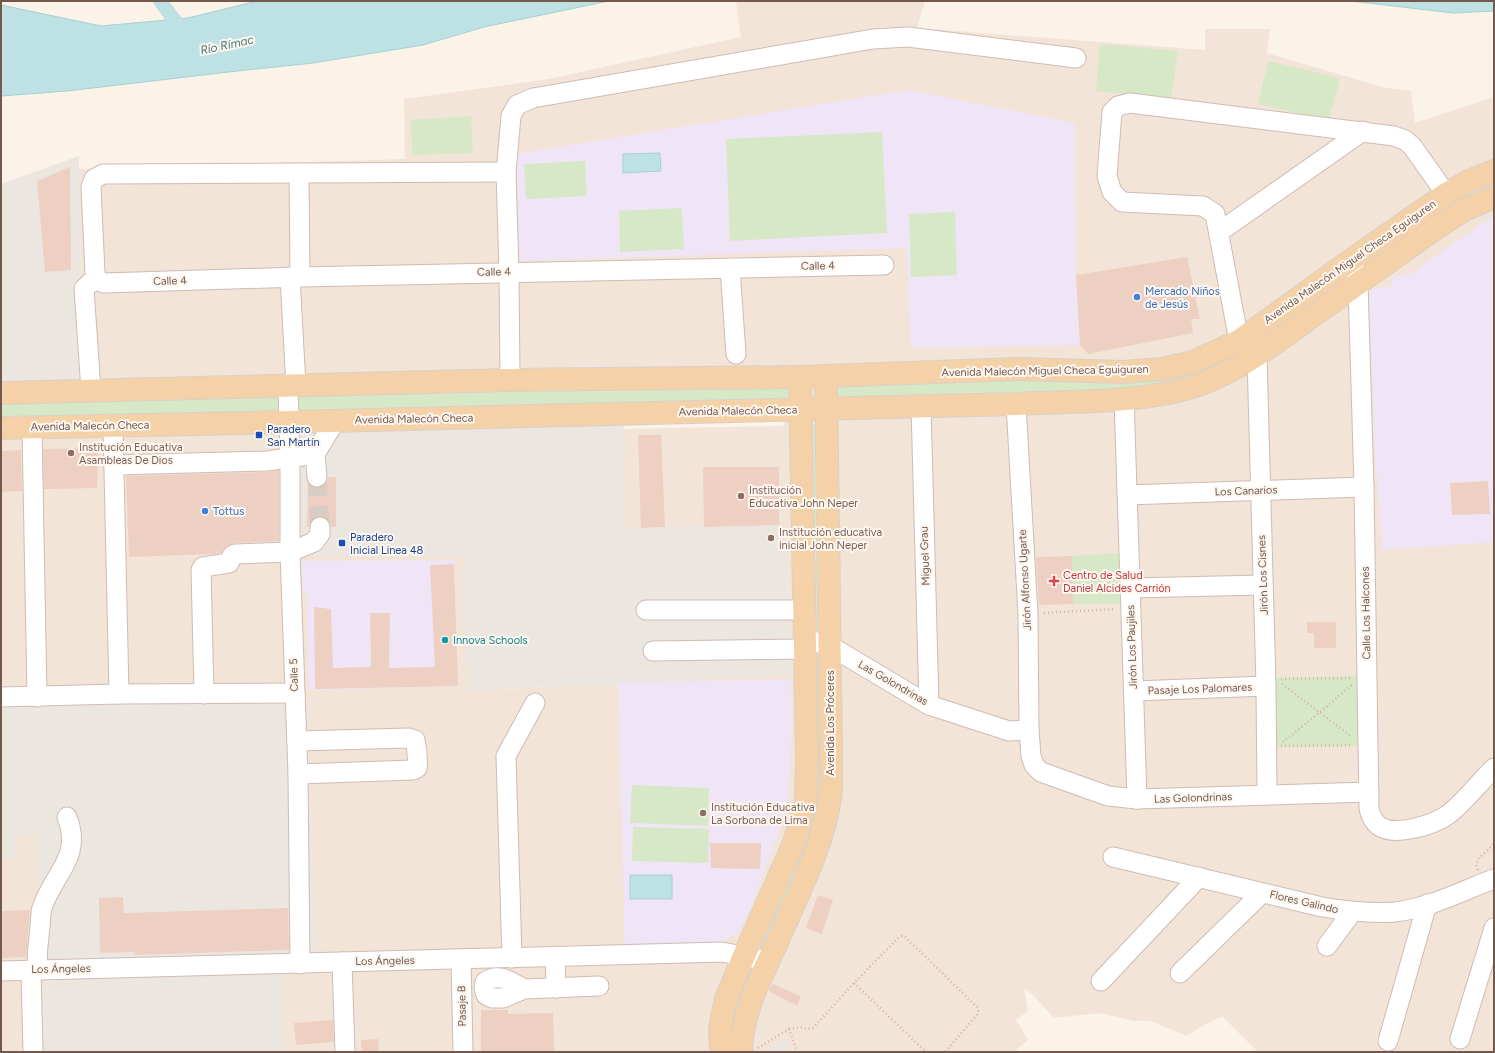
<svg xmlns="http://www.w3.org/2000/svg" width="1495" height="1053" font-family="Figtree,sans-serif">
	<rect width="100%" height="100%" fill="#fbf2e8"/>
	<g fill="#f2e4d7" fill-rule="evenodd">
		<path d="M736,1H925L917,28L1205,50V29H1270L1267,53L1386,88L1411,91L1415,123L1494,97V1051L1258,1052L1223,1017L1213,1020L1186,1036L1151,1021H1135L1099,1013L1054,1018L1035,997L1024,988L1028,1011L1016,1020L1028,1040L1016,1050L1018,1052H792L786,1038L761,1052H285L284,978L287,955L317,951L306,697L1,708V410L83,408L79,169L405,159L404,99L549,79L741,37ZM783,392L784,426L623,429L625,528L786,525L791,673L615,685L468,690L464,557L623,394Z"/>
		<polygon points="36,835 45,988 44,1052 1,1052 1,858 18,857 15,836"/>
	</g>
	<g fill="#ece6e1">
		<polygon points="79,156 83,408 1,410 1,184"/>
		<polygon points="623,394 625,528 786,525 791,673 615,685 467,690 464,557 295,556 295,404"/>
		<polygon points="306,697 317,951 287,956 284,978 285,1052 44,1052 45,988 36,835 15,836 18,858 1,858 1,708"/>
		<polygon points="786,1038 792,1052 761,1052"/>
	</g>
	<g fill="#efe5f7">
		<polygon points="908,90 1075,123 1076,275 1080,345 911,348 906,248 520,261 516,154"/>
		<polygon points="1492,217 1494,220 1494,542 1382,550 1375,452 1369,289 1392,286 1393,277 1413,273 1434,257"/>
		<polygon points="454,560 458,686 309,690 307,596 303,590 301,561"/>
		<polygon points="791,679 792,727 788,799 781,827 749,911 739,932 717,945 625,949 618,683"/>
	</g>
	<g fill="#d7e8c7">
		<polygon points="1100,44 1178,51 1171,99 1096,91"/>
		<polygon points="1268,61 1340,78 1329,120 1258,104"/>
		<polygon points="471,116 473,153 413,155 410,120"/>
		<polygon points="882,132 887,233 730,241 726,139"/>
		<polygon points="585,161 587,196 526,199 524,164"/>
		<polygon points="682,208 684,249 620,252 619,211"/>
		<polygon points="955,212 957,275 911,277 909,214"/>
		<polygon points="1340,275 1348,285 1242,359 1162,388 838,402 834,384 1167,374"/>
		<polygon points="785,386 789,394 786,400 299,414 299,395 399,391"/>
		<polygon points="278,395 278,416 1,423 1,402"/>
		<polygon points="810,425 819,425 819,548 812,547"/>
		<polygon points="1120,553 1122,604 1073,604 1072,556"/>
		<polygon points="813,560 821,560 823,633 812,635"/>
		<polygon points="820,651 821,817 765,954 755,952 798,847 813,652"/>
		<polygon points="1362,676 1363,746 1276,747 1275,678"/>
		<polygon points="632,785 709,788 708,826 630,823"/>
		<polygon points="633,827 709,829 708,863 632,861"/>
	</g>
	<g fill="#bee1e3" stroke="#a5d1d4">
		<polygon points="257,1 609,1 484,27 423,45 313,63 237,71 67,91 1,96 1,5 101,26 188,18"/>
		<polygon points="1351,1 1494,1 1494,11 1453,13"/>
		<polygon points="660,153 661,171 623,173 623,154"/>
		<polygon points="672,875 672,899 630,899 630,875"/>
	</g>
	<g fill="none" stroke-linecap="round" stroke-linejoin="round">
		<polyline stroke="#bee1e3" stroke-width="14" points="160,1 185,34"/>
	</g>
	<g fill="#eed0c2">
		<polygon points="70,167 71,270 45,272 37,181"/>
		<polygon points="1187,257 1200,319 1191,319 1193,333 1088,354 1080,345 1076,275"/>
		<polygon points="638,435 661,435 665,527 641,528"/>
		<polygon points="98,448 97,488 44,489 43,449"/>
		<polygon points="21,450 22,491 1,492 1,451"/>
		<polygon points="703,467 779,467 779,525 704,527"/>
		<polygon points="279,470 279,541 234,543 226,547 221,553 214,554 129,557 126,476 267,472"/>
		<polygon points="328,477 336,477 336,527 331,527 330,522 326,518 320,516 314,518 310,522 309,527 307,527 308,483 313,487 318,488 324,486 327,482"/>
		<polygon points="1488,481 1490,514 1452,515 1450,483"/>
		<polygon points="1072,556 1073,604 1039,605 1036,557"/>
		<polygon points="454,564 458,686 315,689 314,607 331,609 333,668 371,667 370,613 390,613 389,668 435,667 430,565"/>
		<polygon points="1307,622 1336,622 1336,648 1314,648 1314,633 1307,633"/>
		<polygon points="710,843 761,843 760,869 711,868"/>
		<polygon points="818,895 833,900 822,934 806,928"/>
		<polygon points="123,897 124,913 288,908 289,950 134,955 134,952 100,953 99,898"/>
		<polygon points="30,910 26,957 1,958 1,911"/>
		<polygon points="772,984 801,996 797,1006 769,991"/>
		<polygon points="481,1010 508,1010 508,1014 553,1013 554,1052 481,1052"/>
		<polygon points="333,1020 334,1042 296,1045 294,1023"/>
		<polygon points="378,1039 379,1052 362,1052 361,1040"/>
	</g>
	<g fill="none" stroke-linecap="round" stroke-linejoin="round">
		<polyline stroke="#d9ccc2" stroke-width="19" stroke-dasharray="19 10" stroke-linecap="butt" points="317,477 320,527"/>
		<g stroke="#cebcb2" stroke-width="21">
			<g id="minor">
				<polyline points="506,172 103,174 94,179 91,187 95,273 97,280 104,283 300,277 884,265"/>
				<polyline points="299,173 300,277"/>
				<polyline points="1219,232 1363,131"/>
				<polyline points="730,268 736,354"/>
				<path d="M1356,271L1358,283L1364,487L1369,808C1370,815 1373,821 1379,826C1395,837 1434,825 1449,814C1465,801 1479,783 1494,768"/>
				<polyline points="290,277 296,386"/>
				<polyline points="1239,341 1215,214 1203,206 1122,202 1112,192 1107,176 1112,112 1118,106 1130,103 1394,136 1405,140 1412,146 1446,194"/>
				<polyline points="1257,356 1266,686 1267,795"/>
				<polyline points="510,380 509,272 506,172 511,116 517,105 533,98 873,39 908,37 1076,58"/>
				<polyline points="288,387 290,457 290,552 298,774 300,964"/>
				<polyline points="91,390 84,289 90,283 97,280"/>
				<polyline points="1124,398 1137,799"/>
				<polyline points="1016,404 1028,614 1029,730 1031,756 1034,765 1041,772 1108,796 1137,799 1369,792"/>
				<polyline points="921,406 929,705"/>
				<polyline points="113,426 119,694"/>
				<polyline points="32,427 37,697"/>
				<polyline points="114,465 267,461 315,454"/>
				<polyline points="317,477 315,454 335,421"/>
				<polyline points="1127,495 1364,487"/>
				<polyline points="1130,588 1263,585"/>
				<polyline points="646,610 805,610"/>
				<polyline points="805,639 830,646 929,705 1009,731 1029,730"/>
				<polyline points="653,651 806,649"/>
				<polyline points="1134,691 1266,686"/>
				<polyline points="204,694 201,570 203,567 229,563 232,556 235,554 290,552 314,542 320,534 320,527"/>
				<polyline points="1,697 119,694 295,693"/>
				<path d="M297,741L409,738L415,740C417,749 418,759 417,768L413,770L298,774"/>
				<path d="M1113,857L1322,907C1346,911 1370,914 1395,912C1430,908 1462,891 1494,879"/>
				<polyline points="1327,946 1352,912"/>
				<polyline points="555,956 556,988"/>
				<polyline points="512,958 506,756 535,703"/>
				<polyline points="461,959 463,1052"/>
				<polyline points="342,962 345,1052"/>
				<polyline points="31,970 33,1052"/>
				<path d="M37,970C37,955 38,941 40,927C41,921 40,914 42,908C53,874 83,857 67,817"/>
				<polyline points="1,971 722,952 768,961"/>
				<polyline points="1180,973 1262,893"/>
				<polyline points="1101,981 1199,877"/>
				<path d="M524,989C511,982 499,972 485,982L484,988L486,995L492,998H503L524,989L599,986"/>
				<polyline points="1460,1039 1494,928"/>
				<polyline points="1388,1041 1427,904"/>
			</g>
		</g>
		<g stroke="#d8d0cd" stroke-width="24">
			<g id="major">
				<polyline points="1,393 510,380 800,377 1018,369 1123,372 1162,369 1193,362 1239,341 1354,258 1446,194 1469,181 1494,171"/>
				<path d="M1,428L289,422L1016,404C1068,401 1122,403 1173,392C1233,380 1282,337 1331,303C1365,278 1400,254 1435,229L1464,210L1494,197"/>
				<polyline points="721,1052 720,1030 722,1017 726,999 744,956 794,843 806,800 807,757 800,377"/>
				<path d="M741,1052C742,1014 758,983 774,949C794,902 823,848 830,798C832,784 831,769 831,755L826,376"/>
			</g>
		</g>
		<g stroke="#d4b3a5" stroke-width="2.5" stroke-dasharray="1 3" stroke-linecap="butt">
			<polyline points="1044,613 1115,609"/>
			<polyline points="1281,679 1351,678"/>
			<polyline points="1282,684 1352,737"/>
			<polyline points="1283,742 1319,713 1352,685"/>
			<polyline points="1281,746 1352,745"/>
			<polyline points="1478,870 1476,865 1478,859 1494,844"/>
			<polyline points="854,983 926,1052"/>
			<polyline points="789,1029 800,1027 808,1029 813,1028 854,983 899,937 902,936 905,937 977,1007 978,1011 977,1015 945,1052"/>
			<polyline points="758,1048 789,1029 797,1052"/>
		</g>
		<use href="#minor" stroke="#fff" stroke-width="19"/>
		<use href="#major" stroke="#f4d1a6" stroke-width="22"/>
	</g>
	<g fill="#3f7fe0" stroke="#fef7ef" stroke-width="1.5">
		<circle cx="1137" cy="297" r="4"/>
		<circle cx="205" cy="511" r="4"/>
	</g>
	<g fill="#1a4fb4" stroke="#fef7ef" stroke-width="1.5">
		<rect x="255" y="431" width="8" height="8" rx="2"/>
		<rect x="338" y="539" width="8" height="8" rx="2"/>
	</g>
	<g fill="#8d6e63" stroke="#fef7ef" stroke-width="1.5">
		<circle cx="71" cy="453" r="4"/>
		<circle cx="741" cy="496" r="4"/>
		<circle cx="771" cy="538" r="4"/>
		<circle cx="703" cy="813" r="4"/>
	</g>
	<path fill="#e0444e" stroke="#fef7ef" stroke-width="1.5" d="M1052 575h4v4h4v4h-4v4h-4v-4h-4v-4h4z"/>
	<circle fill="#0f9aa8" stroke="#fef7ef" stroke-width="1.5" cx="445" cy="640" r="4"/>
	<g text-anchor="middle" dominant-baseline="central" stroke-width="4" stroke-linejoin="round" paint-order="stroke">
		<g font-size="11" fill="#73584e" stroke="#fef7ef">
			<text transform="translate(1350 262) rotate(-35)">Avenida Malecón Miguel Checa Eguiguren</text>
			<text transform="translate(818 266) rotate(-1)">Calle 4</text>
			<text transform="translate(494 272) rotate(-1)">Calle 4</text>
			<text transform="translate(170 281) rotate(-2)">Calle 4</text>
			<text transform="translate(1045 371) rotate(-1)">Avenida Malecón Miguel Checa Eguiguren</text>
			<text transform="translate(738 411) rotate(-1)">Avenida Malecón Checa</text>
			<text transform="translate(414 419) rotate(-1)">Avenida Malecón Checa</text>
			<text transform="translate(90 426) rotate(-1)">Avenida Malecón Checa</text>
			<text transform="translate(1246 491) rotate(-2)">Los Canarios</text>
			<text transform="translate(925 556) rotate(-92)">Miguel Grau</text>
			<text transform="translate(1263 575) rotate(-92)">Jirón Los Cisnes</text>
			<text transform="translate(1025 580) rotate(-93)">Jirón Alfonso Ugarte</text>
			<text transform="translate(1366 613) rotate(-91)">Calle Los Halcones</text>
			<text transform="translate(1132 647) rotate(-92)">Jirón Los Paujiles</text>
			<text transform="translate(294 675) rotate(-92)">Calle 5</text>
			<text transform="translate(893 683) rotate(30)">Las Golondrinas</text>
			<text transform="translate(1200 689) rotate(-2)">Pasaje Los Palomares</text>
			<text transform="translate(830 723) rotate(-90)">Avenida Los Próceres</text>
			<text transform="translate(1193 798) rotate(-2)">Las Golondrinas</text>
			<text transform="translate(1304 902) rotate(13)">Flores Galindo</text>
			<text transform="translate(385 961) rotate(-1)">Los Ángeles</text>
			<text transform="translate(61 969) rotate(-1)">Los Ángeles</text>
			<text transform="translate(462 1006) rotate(-91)">Pasaje B</text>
		</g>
		<g font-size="11" fill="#366cbe" stroke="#fef7ef" text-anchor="start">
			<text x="1145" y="291">Mercado Niños<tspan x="1145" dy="13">de Jesús</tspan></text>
			<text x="213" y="511">Tottus</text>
		</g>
		<g font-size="11" fill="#164399" stroke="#fef7ef" text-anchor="start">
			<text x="267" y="429">Paradero<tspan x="267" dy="13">San Martín</tspan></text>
			<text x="350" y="537">Paradero<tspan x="350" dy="13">Inicial Linea 48</tspan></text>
		</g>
		<g font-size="11" fill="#785e54" stroke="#fef7ef" text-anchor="start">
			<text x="79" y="447">Institución Educativa<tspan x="79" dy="13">Asambleas De Dios</tspan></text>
			<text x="749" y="490">Institución<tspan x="749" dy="13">Educativa John Neper</tspan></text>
			<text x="779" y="532">Institución educativa<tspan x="779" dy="13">inicial John Neper</tspan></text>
			<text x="711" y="807">Institución Educativa<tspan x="711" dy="13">La Sorbona de Lima</tspan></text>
		</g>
		<g font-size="11" fill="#be3a42" stroke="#fef7ef" text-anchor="start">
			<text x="1063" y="575">Centro de Salud<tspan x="1063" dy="13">Daniel Alcides Carrión</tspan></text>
		</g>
		<g font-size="11" fill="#0d838f" stroke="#fef7ef" text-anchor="start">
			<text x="453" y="640">Innova Schools</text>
		</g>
		<g font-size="12" font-style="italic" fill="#46797e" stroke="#fef7ef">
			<text transform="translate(227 45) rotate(-12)">Río Rímac</text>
		</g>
	</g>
	<rect width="1495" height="1053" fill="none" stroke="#73584e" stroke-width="4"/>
</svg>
